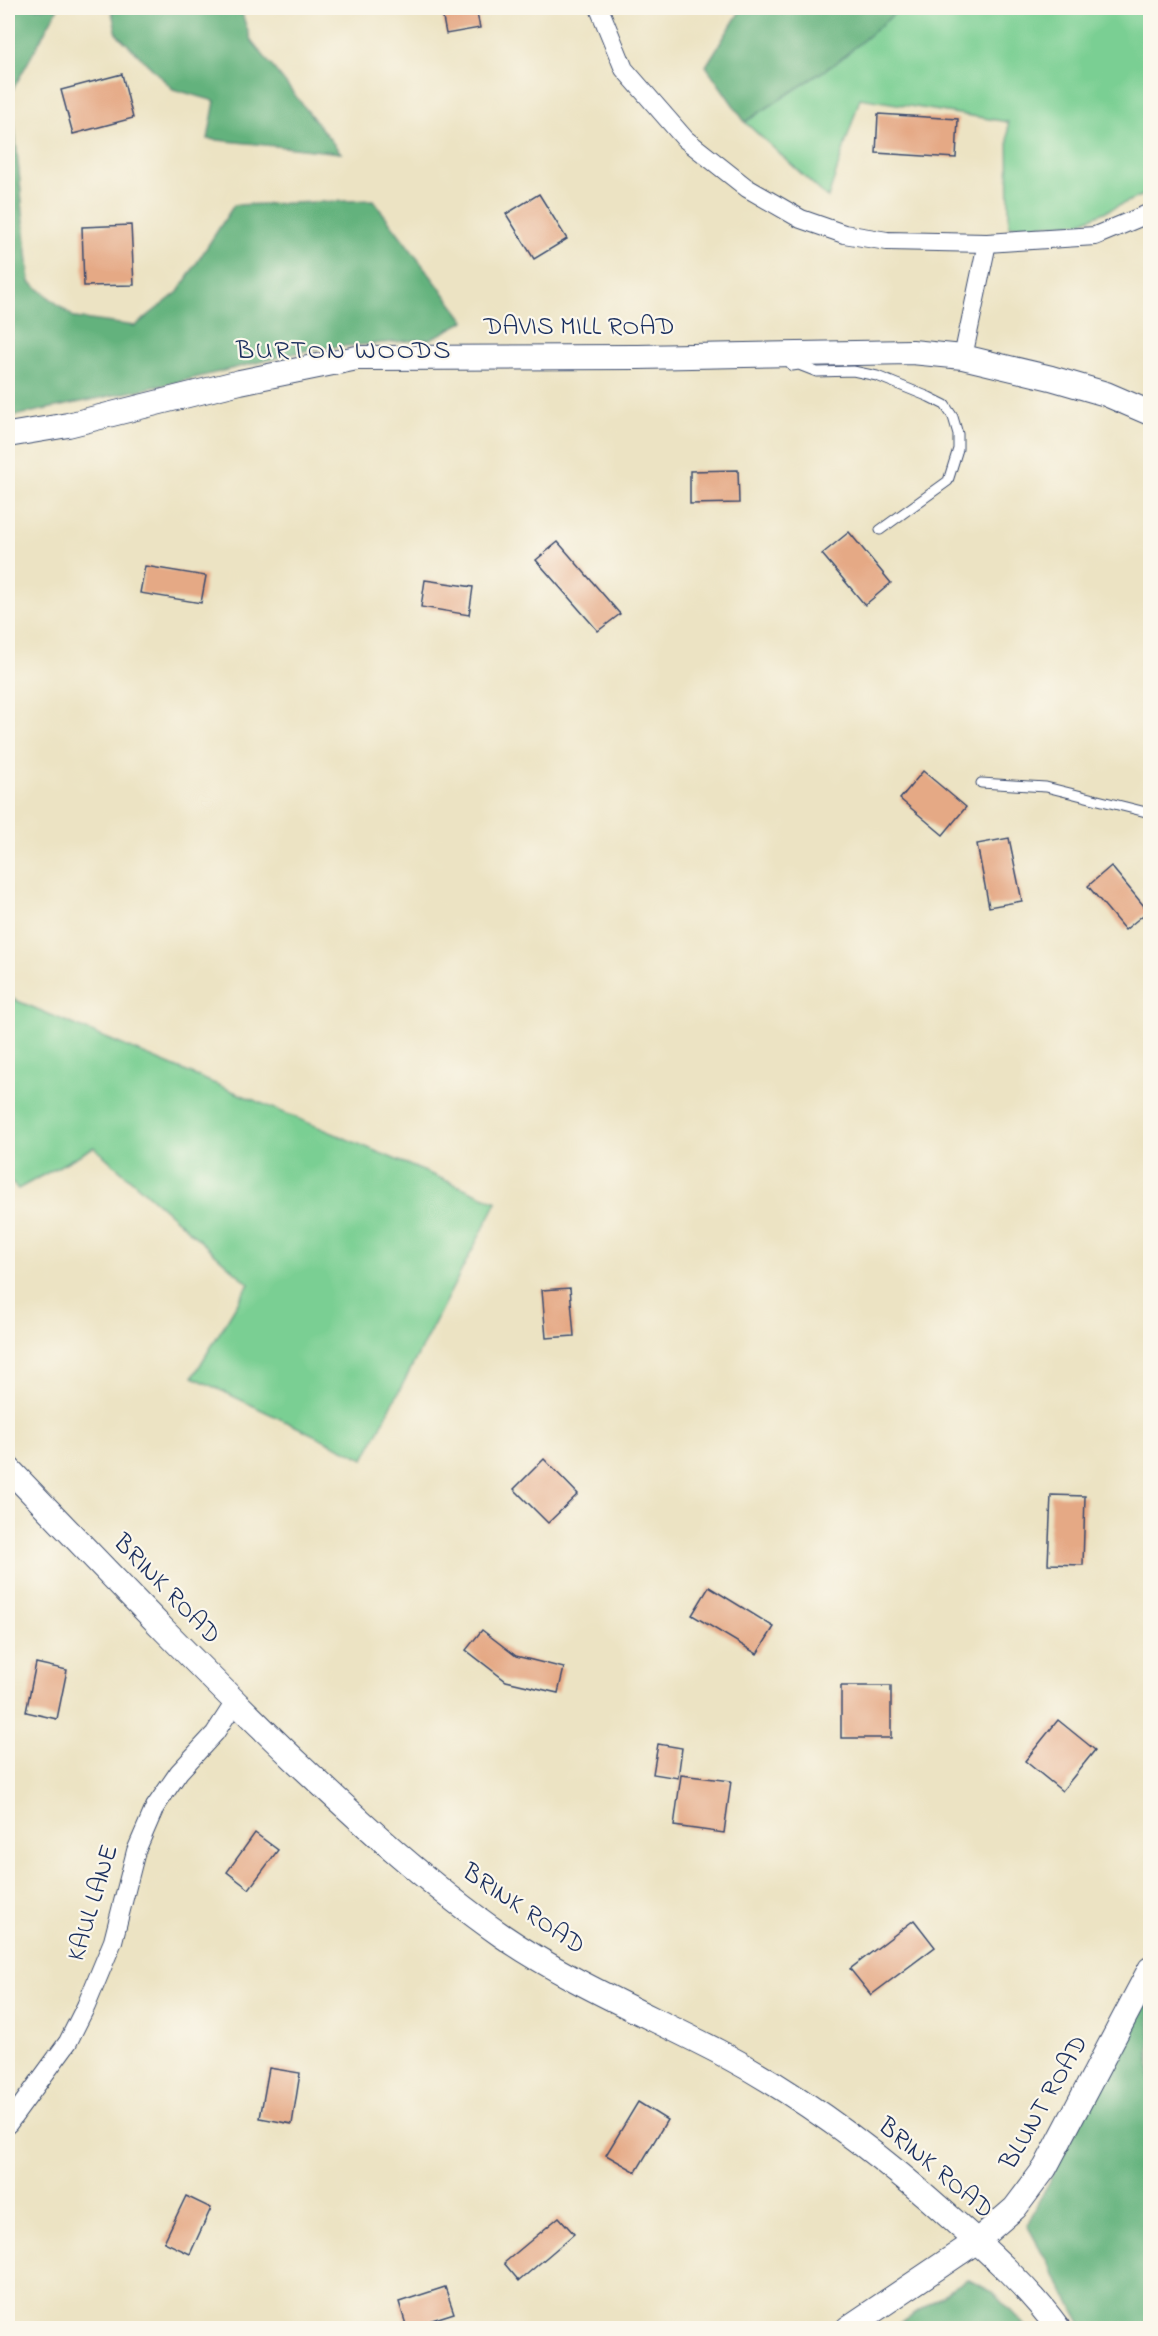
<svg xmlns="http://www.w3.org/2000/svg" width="1158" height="2336" font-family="'Indie Flower',sans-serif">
	<rect width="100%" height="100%" fill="#fbf7ec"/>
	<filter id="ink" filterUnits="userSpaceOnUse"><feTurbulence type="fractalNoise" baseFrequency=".0167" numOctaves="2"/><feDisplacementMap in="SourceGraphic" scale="12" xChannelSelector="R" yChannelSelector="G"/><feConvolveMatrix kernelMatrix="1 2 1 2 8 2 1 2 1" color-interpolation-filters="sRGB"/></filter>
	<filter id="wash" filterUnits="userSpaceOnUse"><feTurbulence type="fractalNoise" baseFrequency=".008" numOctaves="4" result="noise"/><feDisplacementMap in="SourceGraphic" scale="24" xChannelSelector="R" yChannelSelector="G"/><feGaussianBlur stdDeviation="1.35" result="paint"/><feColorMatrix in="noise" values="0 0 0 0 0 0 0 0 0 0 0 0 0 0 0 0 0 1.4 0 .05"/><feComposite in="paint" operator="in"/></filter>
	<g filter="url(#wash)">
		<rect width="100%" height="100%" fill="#ece3c3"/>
		<g fill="#7acf93" stroke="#4a7f78" stroke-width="1.5">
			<polygon points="901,8 1150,8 1150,192 1079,223 1009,226 1008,122 860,98 828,198 745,122 836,63"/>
			<polygon points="8,997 497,1202 364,1459 193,1377 249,1284 94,1147 18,1189 8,1179"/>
		</g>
		<g fill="#63b27d" stroke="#3f706e" stroke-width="1.5">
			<polygon points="8,8 58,8 11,93 30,282 75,318 135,326 178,292 234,205 373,200 465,321 431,339 313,349 178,382 8,417"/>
			<polygon points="111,8 240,8 251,40 341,153 208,139 215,101 173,89 117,34"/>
			<polygon points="742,8 901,8 836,63 745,122 706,66"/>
			<polygon points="1150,1983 1150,2328 1084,2328 1027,2225"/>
			<polygon points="967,2279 993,2292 1027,2328 892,2328"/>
		</g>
		<g id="blocks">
			<g fill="#e5a985">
				<polygon points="441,8 476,8 480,28 446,34"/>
				<polygon points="122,74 133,118 73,134 61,90"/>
				<polygon points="878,114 958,119 956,158 876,153"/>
				<polygon points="539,194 567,239 534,259 506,214"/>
				<polygon points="131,225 134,285 84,286 82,227"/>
				<polygon points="738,470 739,503 690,504 690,471"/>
				<polygon points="849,532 891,583 865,605 822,554"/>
				<polygon points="558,542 620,614 598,631 536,560"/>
				<polygon points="145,566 206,576 201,603 140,593"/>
				<polygon points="425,580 473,587 469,615 421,607"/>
				<polygon points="923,771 966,807 943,835 900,799"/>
				<polygon points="1009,838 1022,901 989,907 977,844"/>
				<polygon points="1111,866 1148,911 1125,930 1088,886"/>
				<polygon points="570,1288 574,1336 546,1338 542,1290"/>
				<polygon points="544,1459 578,1494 548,1523 514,1489"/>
				<polygon points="1051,1495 1085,1496 1083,1565 1048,1564"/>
				<polygon points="709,1587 774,1627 757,1654 692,1615"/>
				<polygon points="482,1630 516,1656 564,1668 558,1693 506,1681 466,1650"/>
				<polygon points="36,1663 67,1670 57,1719 26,1712"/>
				<rect x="841" y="1686" width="50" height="52"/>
				<polygon points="1058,1720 1095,1750 1062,1791 1025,1761"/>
				<polygon points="658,1744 682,1748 678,1778 653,1774"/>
				<polygon points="681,1775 731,1781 724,1833 674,1826"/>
				<polygon points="255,1833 278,1850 249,1889 227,1872"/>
				<polygon points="914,1920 935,1947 871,1995 850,1969"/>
				<polygon points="269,2068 300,2073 292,2124 260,2118"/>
				<polygon points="638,2102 667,2120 636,2172 606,2155"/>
				<polygon points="186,2196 211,2208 190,2254 164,2242"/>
				<polygon points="559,2217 574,2234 519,2281 504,2263"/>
				<polygon points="445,2287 454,2313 407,2328 399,2302"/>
			</g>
		</g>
	</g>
	<g filter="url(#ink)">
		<use href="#blocks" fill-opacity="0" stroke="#3a4a6d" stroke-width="1.5"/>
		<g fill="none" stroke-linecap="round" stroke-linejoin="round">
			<g stroke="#3a4a6d" stroke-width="11">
				<g id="lane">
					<polyline points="790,363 792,366 799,365 817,372 853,371 877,376 929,397 945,405 953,417 958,434 958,449 948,481 880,530"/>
					<polyline points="981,783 1046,787 1150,813"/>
				</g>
			</g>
			<g stroke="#3a4a6d" stroke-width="20">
				<g id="street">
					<polyline points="599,8 624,69 685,139 747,188 801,219 844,234 887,241 987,243 1095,236 1150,213"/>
					<polyline points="963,357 987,243"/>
					<polyline points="8,2124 68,2042 86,2006 113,1941 136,1851 155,1807 179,1772 215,1733 235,1702"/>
				</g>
			</g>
			<g stroke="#3a4a6d" stroke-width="26">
				<g id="secondary">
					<polyline points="8,435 68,425 240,382 357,358 638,357 912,352 963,357 1051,378 1106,394 1150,413"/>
					<path d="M8,1468C103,1567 198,1667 297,1762C362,1823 428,1884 501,1935C569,1982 646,2014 719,2052C804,2097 882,2156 953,2220C990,2253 1029,2288 1058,2328"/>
					<polyline points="848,2328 977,2241 1015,2208 1045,2168 1150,1969"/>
				</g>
			</g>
			<use href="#lane" stroke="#fff" stroke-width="9"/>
			<use href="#street" stroke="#fff" stroke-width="18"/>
			<use href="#secondary" stroke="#fff" stroke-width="24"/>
		</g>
	</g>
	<g text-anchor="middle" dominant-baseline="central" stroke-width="4.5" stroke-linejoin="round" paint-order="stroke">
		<g font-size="26" fill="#1b2f5e" stroke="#fbf7ec">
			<text x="579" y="328">DAVIS MILL ROAD</text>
			<text transform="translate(166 1590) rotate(46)">BRINK ROAD</text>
			<text transform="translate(94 1903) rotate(-73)">KAUL LANE</text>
			<text transform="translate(523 1910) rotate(34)">BRINK ROAD</text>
			<text transform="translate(1045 2103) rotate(-60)">BLUNT ROAD</text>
			<text transform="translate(935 2169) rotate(40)">BRINK ROAD</text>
		</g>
		<g font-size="27" letter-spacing="1.5" fill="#1b2f5e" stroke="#fbf7ec">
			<text x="344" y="351">BURTON WOODS</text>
		</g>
	</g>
	<rect width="1158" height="2336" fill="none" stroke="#fbf7ec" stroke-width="30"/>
</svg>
